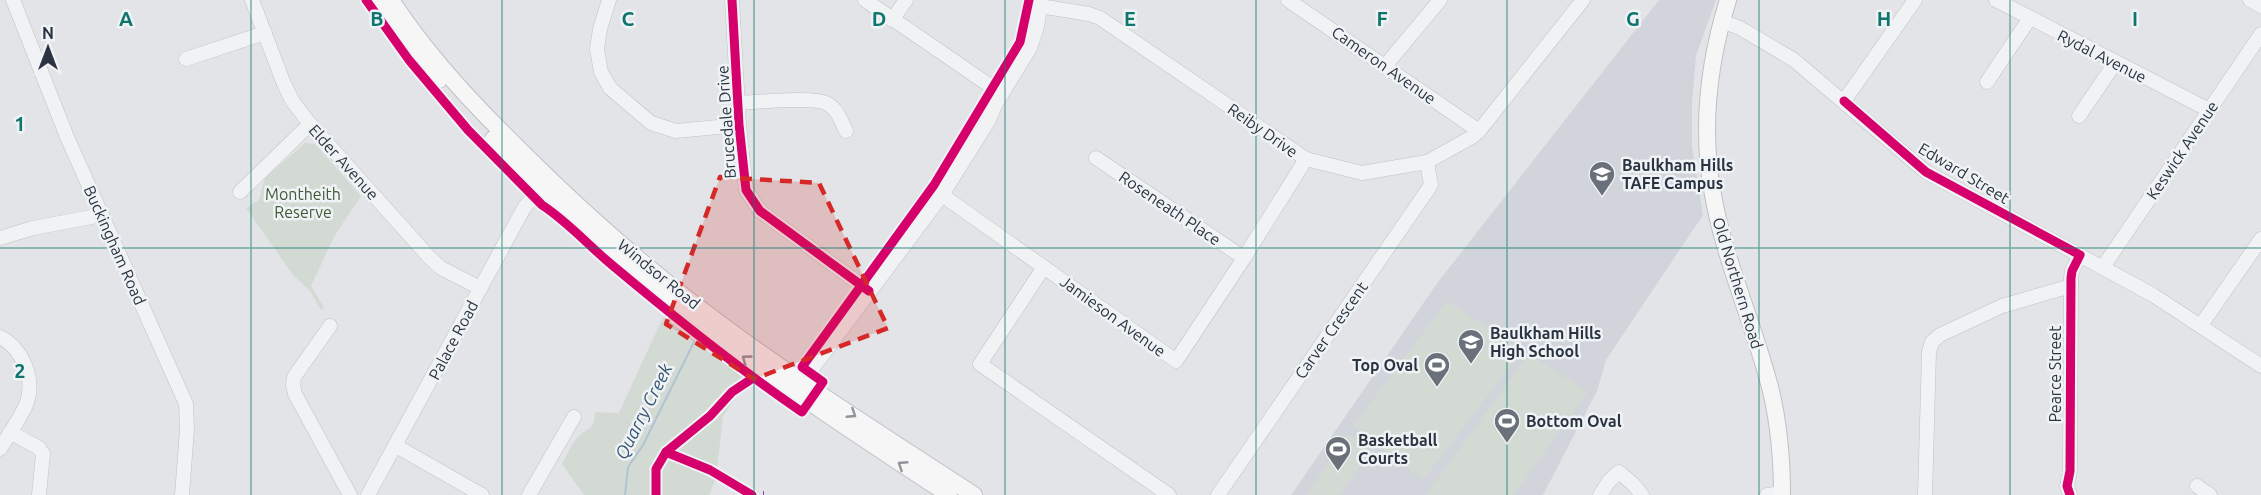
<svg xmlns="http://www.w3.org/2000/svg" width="2261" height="495" font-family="Ubuntu,sans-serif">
	<rect width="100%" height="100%" fill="#e2e4e7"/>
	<polygon fill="#d1d4da" points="1659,0 1716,0 1696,56 1692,103 1692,147 1703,215 1606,360 1597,391 1543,495 1291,495 1438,282"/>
	<g fill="#d3dad3">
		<polygon points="305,143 315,144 361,196 335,235 311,286 324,308 321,310 310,291 293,275 246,208 259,200 265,178"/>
		<polygon points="1447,301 1522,351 1423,480 1353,426"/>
		<path d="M663,317L747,380L723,416L716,478L709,495H584L562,464C567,455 571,445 577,438C587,427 595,431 595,412L619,413Z"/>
		<polygon points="1529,354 1588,392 1514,495 1426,495"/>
		<polygon points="1348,434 1371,450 1340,495 1306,495"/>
	</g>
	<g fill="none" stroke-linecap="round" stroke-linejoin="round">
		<polyline stroke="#b2c3d1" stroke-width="2" points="625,495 628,467 643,445 694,342"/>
		<g stroke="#c0c2c5" stroke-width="15">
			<g id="minor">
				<polyline points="13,0 67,137 186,404 187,430 182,495"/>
				<polyline points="252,0 284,84 293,102 310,124 429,257 441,268 480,288"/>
				<polyline points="609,0 600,29 597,49 601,72 610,88 651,123 676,131 739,125"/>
				<polyline points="732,0 739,125 746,190 760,211 869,291"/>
				<polyline points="865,0 1002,94"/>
				<polyline points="1288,0 1479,131"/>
				<polyline points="1996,0 2209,110"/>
				<polyline points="2250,0 2261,6"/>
				<polyline points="1040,6 1089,14 1100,18 1306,159 1362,173 1427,162 1472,137 1479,131 1583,0"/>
				<polyline points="892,20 906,0"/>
				<polyline points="1721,21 1740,28 1794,60 1926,172 2153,295 2261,366"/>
				<polyline points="186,59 265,33"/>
				<polyline points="1385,66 1440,0"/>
				<polyline points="1987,82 2030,18"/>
				<polyline points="1844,101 1915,0"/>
				<path d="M739,103C757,102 816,96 828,104C838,110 841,121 846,131"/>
				<polyline points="2079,116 2115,63"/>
				<polyline points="1096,158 1244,258"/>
				<polyline points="240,192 310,124"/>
				<polyline points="942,195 1176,361 1244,258 1306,159"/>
				<polyline points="0,238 33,228 102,215"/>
				<polyline points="1044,267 980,364 1169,495"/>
				<polyline points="2103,267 2261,34"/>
				<polyline points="2201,325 2261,239"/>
				<polyline points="330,326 294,377 293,385 295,394 350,495"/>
				<path d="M0,337C23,349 36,380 26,405C19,420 9,435 0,449"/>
				<polyline points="797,389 942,195 989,120 996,103 1030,48 1037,27 1041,0"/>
				<polyline points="10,432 39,448 43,454 39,495"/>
				<polyline points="396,446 482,495"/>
				<polyline points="2197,486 2210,495"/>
				<polyline points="368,495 524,208 541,187"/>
				<polyline points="529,495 574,417"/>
				<polyline points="1218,495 1431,185 1427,162"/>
				<polyline points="1600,495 1609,481 1619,472 1633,484 1642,495"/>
				<polyline points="1767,495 1782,493"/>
				<polyline points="1925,495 1929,352 1932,342 1940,335 2002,306 2071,286"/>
				<polyline points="2070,495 2067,486 2070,471 2071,278 2072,271 2080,255"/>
			</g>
		</g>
		<g stroke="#bec1c5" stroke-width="18">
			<g id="major">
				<polyline points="378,0 416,55 439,80"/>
				<path d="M391,0C429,58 476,107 525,155C575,205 629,253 685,297C777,369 876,431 974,495"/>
				<path d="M1728,0C1709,61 1701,125 1712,189C1723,258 1754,323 1771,391C1779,425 1782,460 1782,495"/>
				<path d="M493,139C625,281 787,389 949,495"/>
			</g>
		</g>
		<use href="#minor" stroke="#f1f2f4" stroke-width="14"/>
		<use href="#major" stroke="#f6f6f6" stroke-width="16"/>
		<polyline stroke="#8e44ad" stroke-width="8" stroke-dasharray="15 8" stroke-linecap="butt" points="763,495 764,495"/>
		<g stroke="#f0f3f6" stroke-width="13">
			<g id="cycleway">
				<path d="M366,0L409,60L468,130L542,205C568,222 588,245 612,265C673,316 736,367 802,412L823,382L802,367L934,185L1020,42L1029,0"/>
				<polyline points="732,0 739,125 746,190 760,211 869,291"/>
				<polyline points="1844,101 1926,172 2080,255 2072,271 2071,278 2070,471 2067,486 2070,495"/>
				<polyline points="666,452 710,470 752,495"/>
				<polyline points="656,495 656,469 666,452 710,416 732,392 753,378"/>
			</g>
		</g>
		<use href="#cycleway" stroke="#d6006c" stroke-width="9"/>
	</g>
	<defs><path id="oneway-chevron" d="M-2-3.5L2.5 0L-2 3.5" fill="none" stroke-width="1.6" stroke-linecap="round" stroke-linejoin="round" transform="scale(1.5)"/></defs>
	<g stroke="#90949b">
		<use href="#oneway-chevron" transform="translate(746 359) rotate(-144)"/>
		<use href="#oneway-chevron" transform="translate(852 414) rotate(33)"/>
		<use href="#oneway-chevron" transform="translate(902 465) rotate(-147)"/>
	</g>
	<path fill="#d62828" fill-opacity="0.2" stroke="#d62828" stroke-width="4.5" stroke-dasharray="12 8" stroke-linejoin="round" d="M720,177L819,183L888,328L754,379L666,324Z"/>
	<path fill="none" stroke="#0f766e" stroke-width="1.5" stroke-opacity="0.55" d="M251,0V495M502,0V495M754,0V495M1005,0V495M1256,0V495M1507,0V495M1759,0V495M2010,0V495M0,248H2261"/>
	<defs>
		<g id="university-pin" transform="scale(1.35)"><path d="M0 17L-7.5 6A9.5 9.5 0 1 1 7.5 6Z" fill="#6a717a" stroke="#f0f3f6"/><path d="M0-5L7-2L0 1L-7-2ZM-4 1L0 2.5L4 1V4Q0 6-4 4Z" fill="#fff"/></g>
		<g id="school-pin" transform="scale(1.35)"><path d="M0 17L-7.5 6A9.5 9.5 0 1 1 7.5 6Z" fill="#6a717a" stroke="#f0f3f6"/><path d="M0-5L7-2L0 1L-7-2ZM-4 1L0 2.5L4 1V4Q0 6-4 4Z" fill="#fff"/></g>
		<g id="stadium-pin" transform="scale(1.35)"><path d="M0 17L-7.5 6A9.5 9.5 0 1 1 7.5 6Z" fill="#6a717a" stroke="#f0f3f6"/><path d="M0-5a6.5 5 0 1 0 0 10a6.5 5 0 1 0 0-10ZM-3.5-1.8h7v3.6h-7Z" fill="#fff"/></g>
	</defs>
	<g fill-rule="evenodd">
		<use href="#university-pin" x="1602" y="174"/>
		<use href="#school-pin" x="1471" y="342"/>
		<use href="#stadium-pin" x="1437" y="365"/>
		<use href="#stadium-pin" x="1507" y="421"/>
		<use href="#stadium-pin" x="1338" y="449"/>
	</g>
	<g text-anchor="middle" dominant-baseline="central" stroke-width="5" stroke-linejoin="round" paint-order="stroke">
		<g font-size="16" fill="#2a3340" stroke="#f0f3f6">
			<text transform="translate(2102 56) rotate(27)">Rydal Avenue</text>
			<text transform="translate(1384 65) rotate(35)">Cameron Avenue</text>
			<text transform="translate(726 122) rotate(-94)">Brucedale Drive</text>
			<text transform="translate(1263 130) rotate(35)">Reiby Drive</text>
			<text transform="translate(2182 150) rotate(-56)">Keswick Avenue</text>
			<text transform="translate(344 162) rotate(48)">Elder Avenue</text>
			<text transform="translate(1964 173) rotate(31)">Edward Street</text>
			<text transform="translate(1170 208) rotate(34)">Roseneath Place</text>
			<text transform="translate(115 245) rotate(66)">Buckingham Road</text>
			<text transform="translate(659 274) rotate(39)">Windsor Road</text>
			<text transform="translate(1738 283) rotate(73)">Old Northern Road</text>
			<text transform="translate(1113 316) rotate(36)">Jamieson Avenue</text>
			<text transform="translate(1331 330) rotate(-55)">Carver Crescent</text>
			<text transform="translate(453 340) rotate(-62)">Palace Road</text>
			<text transform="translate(2055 374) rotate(-90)">Pearce Street</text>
		</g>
		<g font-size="16" font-weight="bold" fill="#2a3340" stroke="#f0f3f6" text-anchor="start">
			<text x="1622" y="165">Baulkham Hills<tspan x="1622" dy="18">TAFE Campus</tspan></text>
			<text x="1490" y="333">Baulkham Hills<tspan x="1490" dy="18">High School</tspan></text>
			<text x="1418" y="365" text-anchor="end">Top Oval</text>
			<text x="1526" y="421">Bottom Oval</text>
			<text x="1358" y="440">Basketball<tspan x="1358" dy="18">Courts</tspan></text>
		</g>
		<g font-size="16" fill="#415b37" stroke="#f0f3f6">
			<text x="303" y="194">Montheith<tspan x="303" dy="18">Reserve</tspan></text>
		</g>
		<g font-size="18" font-style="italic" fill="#355572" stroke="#f0f3f6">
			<text transform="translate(643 411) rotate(-63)">Quarry Creek</text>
		</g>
	</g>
	<g font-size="20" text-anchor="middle" font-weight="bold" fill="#0f766e" stroke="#f0f3f6" stroke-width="5" stroke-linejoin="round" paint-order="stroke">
		<text x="126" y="26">A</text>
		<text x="377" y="26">B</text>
		<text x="628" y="26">C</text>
		<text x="879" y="26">D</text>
		<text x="1130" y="26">E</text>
		<text x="1382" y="26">F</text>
		<text x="1633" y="26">G</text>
		<text x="1884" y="26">H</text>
		<text x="2135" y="26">I</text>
		<text x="20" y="131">1</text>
		<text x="20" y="378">2</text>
	</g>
	<g transform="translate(48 48)" stroke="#f0f3f6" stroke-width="4.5" paint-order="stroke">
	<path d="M0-4.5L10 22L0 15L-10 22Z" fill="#2a3340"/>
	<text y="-9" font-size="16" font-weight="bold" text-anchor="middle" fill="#2a3340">N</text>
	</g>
</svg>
